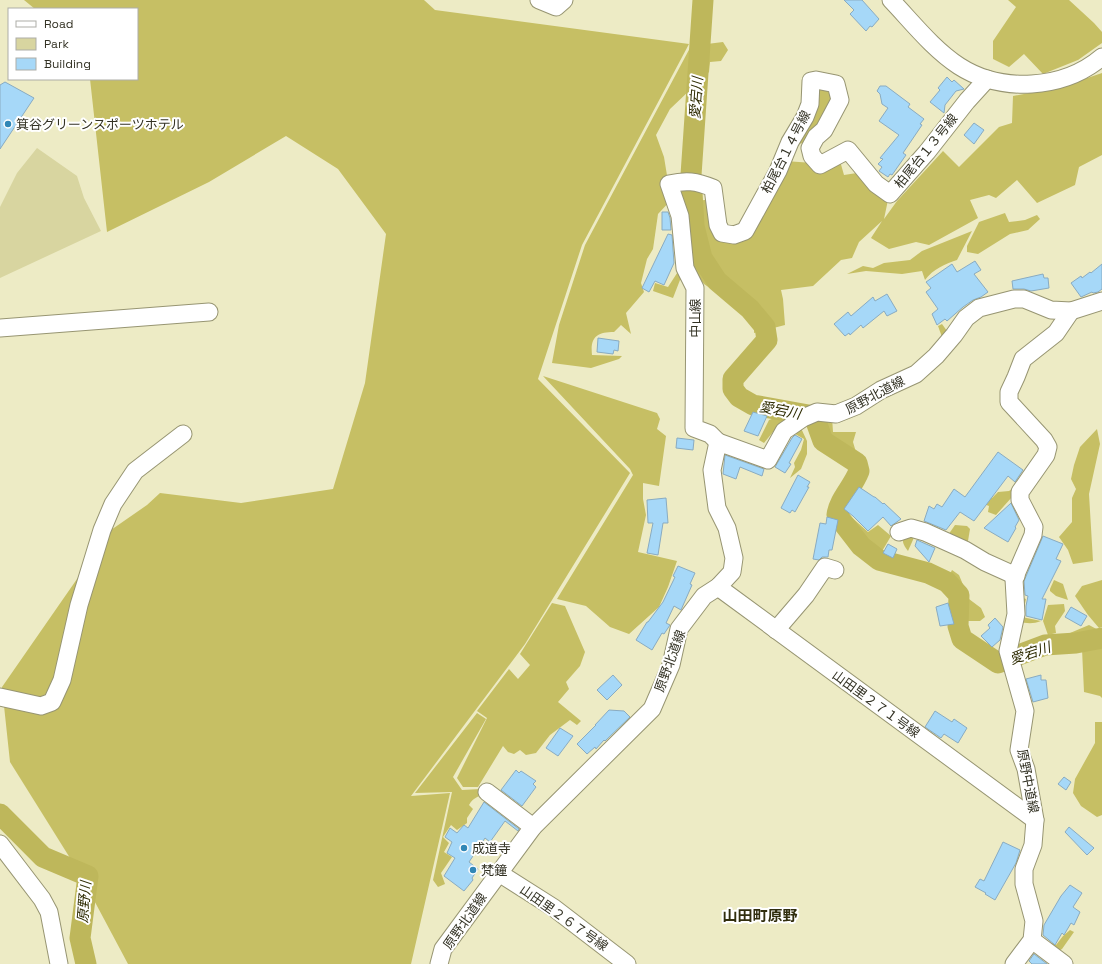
<svg xmlns="http://www.w3.org/2000/svg" width="1102" height="964" font-family="'Space Grotesk','Noto Sans JP',sans-serif">
	<rect width="100%" height="100%" fill="#edebc5"/>
	<polygon fill="#d8d5a0" points="37,148 77,176 84,198 101,231 0,278 0,207 17,173"/>
	<g fill="#c6bf64">
		<polygon points="24,0 424,0 435,10 689,44 582,245 538,379 630,473 525,644 411,796 450,793 411,964 128,964 80,874 10,762 2,687 111,530 147,505 160,493 241,503 333,489 365,383 386,234 338,169 286,136 209,182 107,232 90,79 137,79 137,9 35,9"/>
		<polygon points="1008,0 1069,0 1094,23 1102,32 1102,43 1078,60 1043,74 1024,54 1009,67 993,59 993,41 1016,7"/>
		<path d="M723,42L728,50L721,61L710,62L709,72L670,109L656,135L664,157L671,200L658,214L653,249L647,259L641,283L644,292L626,313L631,334L621,325L614,332C597,332 590,337 592,355L622,356L619,359L591,368L552,363L559,325L585,245L691,46Z"/>
		<polygon points="1102,73 1102,155 1079,167 1075,185 1037,203 1017,180 996,198 989,195 970,200 978,218 929,245 916,242 889,249 871,238 882,221 859,242 852,258 841,260 813,286 781,290 783,299 785,325 754,333 754,324 730,302 704,284 692,268 678,204 711,199 716,226 736,238 785,161 813,163 840,161 844,175 857,173 888,200 884,219 897,201 943,151 959,167 999,127 1012,123 1013,96 1061,87"/>
		<polygon points="817,85 832,88 836,101 806,142 795,145"/>
		<polygon points="1005,213 1009,222 1025,220 1037,215 1040,219 1028,230 1010,234 978,254 967,252 967,246 979,222"/>
		<path d="M972,231L957,260C945,264 933,269 925,280L922,271L902,274L866,271L847,274L863,266L873,268L884,263L910,260L922,251Z"/>
		<polygon points="681,267 684,281 680,280 673,298 653,291 655,283 668,287"/>
		<polygon points="942,324 947,331 942,337 938,326"/>
		<polygon points="543,376 657,413 660,419 657,429 666,436 659,486 643,483 643,499 646,515 638,552 677,561 668,587 659,607 629,634 610,627 586,606 557,599 633,475 630,469"/>
		<polygon points="749,396 809,410 777,427 764,443 759,440 769,420 777,417 752,411 744,403"/>
		<path d="M832,417L833,432H856L853,442L858,459L851,462L821,445C820,440 816,438 815,433C813,429 813,424 812,420Z"/>
		<polygon points="800,426 807,441 807,454 801,469 790,478 795,467 794,463 801,450 804,439 790,431"/>
		<polygon points="1097,429 1100,444 1089,494 1093,561 1073,564 1068,550 1059,537 1072,522 1072,498 1076,489 1071,479 1074,465 1080,447"/>
		<polygon points="1016,486 1019,489 996,515 988,512 989,506 984,504 985,493 992,498 998,492 1009,491"/>
		<path d="M848,514L868,532L878,525L891,536L881,553L888,557C882,561 879,558 874,554L876,548L868,543L863,546L851,531L846,533L842,527Z"/>
		<polygon points="955,525 967,526 970,529 968,541 963,546 946,538"/>
		<path d="M916,533L908,551C903,545 902,541 903,534Z"/>
		<polygon points="952,570 959,575 969,599 981,608 985,617 980,621 966,621 962,613 962,594 948,578"/>
		<polygon points="1054,580 1063,584 1068,600 1056,596 1050,591 1050,589"/>
		<polygon points="1102,580 1102,627 1099,628 1088,615 1075,596 1082,586"/>
		<path d="M1021,597L1026,599L1022,617L1041,621C1033,624 1027,624 1018,621Z"/>
		<polygon points="552,603 565,606 585,652 580,666 566,682 569,689 558,702 581,721 577,725 570,720 550,735 536,753 526,755 520,750 514,754 508,752 503,746 478,787 463,787 457,778 487,718 477,711 509,669 518,679 530,665 520,654"/>
		<polygon points="1064,604 1065,611 1055,626 1056,633 1048,635 1043,621 1048,605"/>
		<path d="M1089,625L1102,632V634C1090,643 1059,642 1044,644Z"/>
		<polygon points="1102,645 1102,698 1100,696 1084,692 1082,649"/>
		<path d="M477,713L486,719L453,777L462,790L481,789L486,794C478,796 473,798 469,805L473,809L467,818V823L457,830L451,825L443,837L449,843L444,852L452,857L441,873L445,884L438,887L433,880L452,792L415,793Z"/>
		<polygon points="1095,722 1102,722 1102,815 1097,817 1081,806 1073,793 1075,779 1095,743"/>
		<polygon points="1070,930 1074,932 1062,949 1055,953 1049,948 1052,943 1056,945 1063,936"/>
	</g>
	<g fill="none" stroke-linecap="round" stroke-linejoin="round">
		<g stroke="#beb75b" stroke-width="21">
			<path d="M703,0L691,175L694,226L702,258L717,281L750,309L765,327L767,340L733,379V389L739,397L753,405L814,416L823,441L857,463L859,471C853,487 839,499 837,515L861,546L879,560L928,573L947,582L959,595L958,626L962,639L998,663L1045,645L1076,643L1102,638"/>
			<polyline points="0,814 43,857 88,876 80,938 86,964"/>
		</g>
	</g>
	<g fill="#a6d8f8" stroke="#89abc1">
		<polygon points="844,0 862,0 879,19 872,27 870,26 866,31 850,14 854,10"/>
		<polygon points="947,77 952,82 954,80 964,89 956,91 945,105 944,113 930,102 940,90 938,88"/>
		<polygon points="5,82 34,98 0,149 0,85"/>
		<polygon points="880,86 886,86 910,104 908,107 924,119 920,124 922,125 903,153 906,155 892,175 890,174 888,177 879,171 882,167 878,164 883,159 880,158 899,135 879,121 888,108 882,104 880,94 877,91"/>
		<polygon points="974,123 984,130 974,144 964,135"/>
		<polygon points="662,212 668,212 670,218 671,230 662,230"/>
		<polygon points="668,234 672,235 674,263 664,285 655,281 649,292 642,288"/>
		<polygon points="975,261 981,270 974,274 988,292 981,297 973,300 963,307 947,321 945,319 937,325 932,314 938,309 926,292 931,288 926,282 952,264 957,272"/>
		<polygon points="1102,264 1102,289 1098,292 1093,293 1092,292 1081,297 1071,283 1081,276 1082,278 1090,272 1091,273"/>
		<polygon points="1043,274 1044,278 1048,278 1049,288 1031,291 1024,289 1013,289 1012,281"/>
		<polygon points="887,294 897,311 887,316 884,311 863,328 861,325 850,335 849,333 845,336 834,324 848,312 851,316 873,297 875,301"/>
		<polygon points="598,338 619,341 618,351 614,350 613,354 597,352"/>
		<polygon points="753,412 767,416 758,436 744,431"/>
		<polygon points="795,435 802,439 789,463 791,464 785,473 775,467 792,438"/>
		<polygon points="677,438 694,440 693,450 676,448"/>
		<polygon points="998,452 1023,470 1015,482 1008,476 974,521 960,512 946,530 924,521 929,506 934,509 937,504 942,507 954,489 965,497"/>
		<polygon points="725,455 764,469 762,476 740,467 736,479 723,474"/>
		<polygon points="798,475 810,482 807,487 809,487 795,512 792,510 790,513 781,508"/>
		<polygon points="859,487 874,497 875,497 883,504 884,503 901,519 891,526 883,517 868,531 853,516 844,509"/>
		<polygon points="666,498 668,523 663,523 658,555 647,553 653,523 648,523 647,500"/>
		<polygon points="1011,503 1019,520 1015,527 1016,528 1008,542 984,528"/>
		<polygon points="827,517 838,520 832,550 829,550 828,557 822,557 819,560 813,559 820,523 826,524"/>
		<polygon points="1043,536 1063,544 1056,559 1061,561 1042,599 1046,599 1042,620 1026,616 1026,606 1028,596 1025,595 1024,581"/>
		<polygon points="917,540 935,548 929,562 915,546"/>
		<polygon points="888,544 897,549 893,558 883,553"/>
		<polygon points="678,566 695,573 690,584 692,585 681,610 674,606 666,623 670,625 664,634 662,633 652,650 636,640 647,622 648,622 663,602 675,577 673,576"/>
		<polygon points="948,603 954,624 940,626 936,607"/>
		<polygon points="1071,607 1087,616 1081,626 1065,617"/>
		<polygon points="995,618 1003,627 1000,640 992,647 981,636 990,628 988,625"/>
		<polygon points="613,675 622,685 607,700 597,690"/>
		<polygon points="1041,675 1041,680 1046,680 1048,698 1033,702 1026,679"/>
		<polygon points="609,710 624,711 630,717 605,741 604,740 596,749 595,747 587,754 577,744 596,725 595,725"/>
		<polygon points="935,711 952,722 954,719 967,728 958,743 944,734 941,738 925,727"/>
		<polygon points="560,728 573,736 558,756 546,748"/>
		<polygon points="516,770 519,773 521,771 536,781 533,784 536,787 522,806 501,790"/>
		<polygon points="1064,777 1071,782 1066,790 1058,784"/>
		<polygon points="484,802 519,829 518,831 505,821 490,842 485,838 469,862 478,869 472,878 473,880 464,891 444,876 455,858 447,853 452,842 445,837 450,828 457,833 464,825 468,828"/>
		<polygon points="1069,827 1094,848 1087,855 1065,832"/>
		<polygon points="1003,842 1020,850 1016,863 995,900 985,894 986,893 975,887 980,879 984,881"/>
		<polygon points="1070,885 1082,893 1073,907 1080,912 1074,925 1071,923 1064,935 1062,933 1055,945 1043,935 1044,925 1061,896"/>
		<polygon points="1034,954 1047,964 1032,964 1029,961"/>
	</g>
	<g fill="none" stroke-linecap="round" stroke-linejoin="round">
		<g stroke="#979572" stroke-width="19">
			<g id="minor">
				<polyline points="539,0 556,7 564,0"/>
				<path d="M891,0C912,22 933,49 959,66C1001,93 1063,90 1102,57"/>
				<polyline points="0,328 209,312"/>
				<path d="M718,442L710,434L694,428L695,288L685,268L680,216L669,184C686,180 696,181 713,188L718,225L722,233L734,235L745,231L778,171L790,142L805,117L810,104L811,81L816,80L836,84L840,100L824,130L816,137L810,148L812,156L820,165L848,150L876,184L890,194L927,152L967,101L987,79"/>
				<polyline points="899,532 911,528 925,532 965,550 985,562 1016,576"/>
				<polyline points="718,587 1035,820"/>
				<polyline points="776,630 806,595 825,567 835,570"/>
				<polyline points="0,697 41,706 52,702 62,680 79,605 102,530 113,504 135,471 183,434"/>
				<polyline points="487,792 533,827"/>
				<polyline points="0,844 42,899 49,912 59,964"/>
				<polyline points="499,873 554,908 627,964"/>
				<polyline points="1032,940 1064,964"/>
				<polyline points="439,964 443,949 533,827 652,709 671,665 679,629 704,596 718,587 732,572 734,558 727,528 717,508 712,470 718,442 768,460 784,431 803,418 817,412 836,414 856,406 881,390 916,374 936,356 954,335 966,318 979,308 1014,299 1024,299 1051,310 1071,311 1102,301"/>
				<polyline points="1014,964 1032,940 1034,921 1024,884 1024,869 1033,845 1035,820 1026,769 1019,750 1025,711 1008,651 1016,614 1014,579 1033,535 1034,527 1020,500 1020,492 1046,455 1048,447 1044,440 1009,402 1009,392 1016,377 1023,359 1056,333 1071,311"/>
			</g>
		</g>
		<use href="#minor" stroke="#fff" stroke-width="17"/>
	</g>
	<g fill="#3187b6" stroke="#fff" stroke-width="1.5">
		<circle cx="8" cy="124" r="4"/>
		<circle cx="464" cy="848" r="4"/>
		<circle cx="473" cy="870" r="4"/>
	</g>
	<g text-anchor="middle" dominant-baseline="central" stroke-width="4" stroke-linejoin="round" paint-order="stroke">
		<g font-size="13" fill="#333224" stroke="#fff" text-anchor="start">
			<text x="16" y="124">箕谷グリーンスポーツホテル</text>
			<text x="472" y="848">成道寺</text>
			<text x="481" y="870">梵鐘</text>
		</g>
		<g font-size="13" fill="#333224" stroke="#fff">
			<text transform="translate(926 151) rotate(-51)">柏尾台１３号線</text>
			<text transform="translate(786 152) rotate(-63)">柏尾台１４号線</text>
			<text transform="translate(695 318) rotate(-90)">中山線</text>
			<text transform="translate(875 395) rotate(-28)">原野北道線</text>
			<text transform="translate(670 661) rotate(-70)">原野北道線</text>
			<text transform="translate(876 704) rotate(36)">山田里２７１号線</text>
			<text transform="translate(1028 781) rotate(79)">原野中道線</text>
			<text transform="translate(564 918) rotate(35)">山田里２６７号線</text>
			<text transform="translate(465 921) rotate(-55)">原野北道線</text>
		</g>
		<g font-size="14" font-style="italic" fill="#2f2c03" stroke="#fff">
			<text transform="translate(696 98) rotate(-86)">愛宕川</text>
			<text transform="translate(780 410) rotate(11)">愛宕川</text>
			<text transform="translate(1030 653) rotate(-18)">愛宕川</text>
			<text transform="translate(84 902) rotate(-85)">原野川</text>
		</g>
		<g font-size="15" font-weight="bold" fill="#312e0e" stroke="#fff">
			<text x="760" y="915">山田町原野</text>
		</g>
	</g>
	<rect x="8" y="8" width="130" height="72" fill="#ffffff" stroke="#adada7"/>
	<rect x="16" y="21" width="20" height="6" fill="#ffffff" stroke="#adada7"/>
	<text x="44" y="28" font-size="12" fill="#333224">Road</text>
	<rect x="16" y="38" width="20" height="12" fill="#d8d5a0" stroke="#adada7"/>
	<text x="44" y="48" font-size="12" fill="#333224">Park</text>
	<rect x="16" y="58" width="20" height="12" fill="#a6d8f8" stroke="#adada7"/>
	<text x="44" y="68" font-size="12" fill="#333224">Building</text>
</svg>
